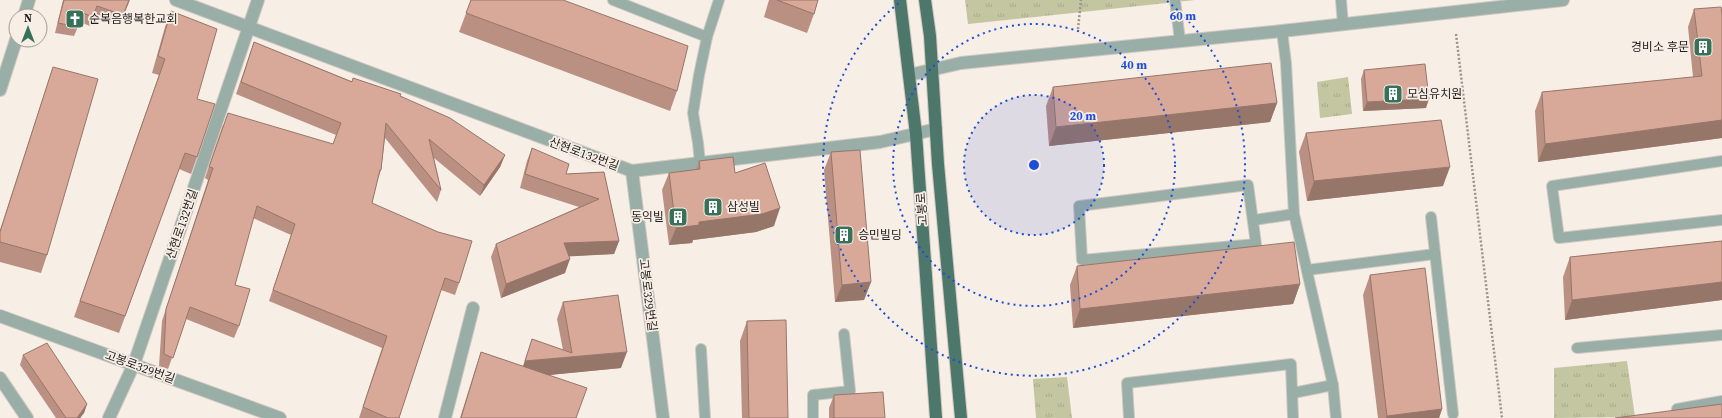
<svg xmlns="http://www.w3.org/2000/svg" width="1722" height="418" font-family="'Source Serif 4','Noto Sans KR',serif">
	<defs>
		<pattern id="park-tufts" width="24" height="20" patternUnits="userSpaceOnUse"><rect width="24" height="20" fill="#c3c6a1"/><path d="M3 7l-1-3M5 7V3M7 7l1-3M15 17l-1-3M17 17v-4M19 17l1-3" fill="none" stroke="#a7aa8a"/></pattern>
	</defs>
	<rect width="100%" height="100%" fill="#f7eee6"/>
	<g fill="url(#park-tufts)">
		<polygon points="965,0 1195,0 968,24"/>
		<polygon points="1348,77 1352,114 1320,118 1317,82"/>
		<polygon points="1627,361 1635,417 1554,418 1554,368"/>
		<polygon points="1067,377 1072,418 1036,418 1033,379"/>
	</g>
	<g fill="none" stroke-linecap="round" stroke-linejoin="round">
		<g stroke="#d0c8c1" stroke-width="12">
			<g id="service">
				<polyline points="613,0 707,37"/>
				<polyline points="1175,0 1180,41"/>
				<polyline points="1341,0 1343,25"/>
				<polyline points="1282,31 1286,63 1294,214 1333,385 1336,418"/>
				<polyline points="1722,161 1552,186 1559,238 1722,220"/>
				<polyline points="700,163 698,143 693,113 699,75 707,37 719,0"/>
				<polygon points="1248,185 1256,244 1082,260 1079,206"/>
				<polyline points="1431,217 1453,414"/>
				<polyline points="1254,220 1294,214"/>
				<polyline points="1307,270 1435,254"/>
				<polyline points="1577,348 1722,335"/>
				<polyline points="701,349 705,418"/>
				<polyline points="1293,393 1333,385"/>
				<polyline points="1677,409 1722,401"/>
				<polyline points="813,418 813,395 850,391 844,334"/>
				<polyline points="1129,418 1127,383 1291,364 1293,418"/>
			</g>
		</g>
		<g stroke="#d0c8c1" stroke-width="14">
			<g id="minor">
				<polyline points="176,0 632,171 880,142 936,129"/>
				<polyline points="632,171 663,418"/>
				<polyline points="0,316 280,418"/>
				<polyline points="109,418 134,364 258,0"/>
				<polyline points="445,418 473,308"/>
			</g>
		</g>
		<g stroke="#d0c8c1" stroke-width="14">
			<g id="tertiary">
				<polyline points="24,16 29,0"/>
				<polyline points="909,75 961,63 1282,31 1563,0"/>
				<polyline points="0,90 16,40"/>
				<polyline points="0,378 27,418"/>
			</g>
		</g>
		<g stroke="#d0c8c1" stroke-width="14">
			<g id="primary">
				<polyline points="900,0 916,134 936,418"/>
				<polyline points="925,0 930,36 938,164 961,418"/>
			</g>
		</g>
		<g stroke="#9a948e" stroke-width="2.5" stroke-dasharray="2 2" stroke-linecap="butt">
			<polyline points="1078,29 1081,0"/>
			<polyline points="1456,34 1502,418"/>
		</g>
		<use href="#service" stroke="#98aea7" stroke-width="10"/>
		<use href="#minor" stroke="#98aea7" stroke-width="12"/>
		<use href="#tertiary" stroke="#98aea7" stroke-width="12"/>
		<use href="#primary" stroke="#4d776b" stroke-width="12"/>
	</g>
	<g fill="#ba9083">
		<polygon points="63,0 130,0 120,25 94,15 90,26 80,22 74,36 55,33"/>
		<polygon points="471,0 677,91 670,111 459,32"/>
		<polygon points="769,0 818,0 814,14 807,33 764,17"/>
		<polygon points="1694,9 1722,138 1538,162 1535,111 1542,92 1693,77 1688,27"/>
		<polygon points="171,11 197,157 191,174 179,169 119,333 74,317 159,75 152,73 165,27"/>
		<polygon points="254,42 351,81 400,96 505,155 500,167 480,196 434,158 441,190 437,202 385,138 381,170 377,182 372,203 459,283 455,295 441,290 399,418 359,418 382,348 269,301 291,235 253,218 235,285 239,326 234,338 186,319 168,369 159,366 162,321 208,180 205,178 223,125 333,144 336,135 236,94"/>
		<polygon points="53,67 47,255 41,273 0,262 0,230 47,85"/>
		<polygon points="1364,70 1426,108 1363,111 1361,79"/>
		<polygon points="1053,87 1277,103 1270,122 1049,146 1046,106"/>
		<polygon points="1306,133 1443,186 1307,201 1299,152"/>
		<polygon points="532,148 566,174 604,172 619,241 614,254 569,256 565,273 501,298 491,257 496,244 579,207 520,188 527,161"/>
		<polygon points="831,152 871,282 864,300 835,302 824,170"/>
		<polygon points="699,161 735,173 774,226 756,232 693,240 692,243 669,245 662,190 669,173 696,169"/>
		<polygon points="1722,241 1722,300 1565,320 1563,277 1570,257"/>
		<polygon points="1077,266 1300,284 1293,304 1073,328 1070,285"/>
		<polygon points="1370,275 1442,409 1439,418 1378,418 1363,295"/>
		<polygon points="563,302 621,368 548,375 576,418 460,418 475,370 481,352 523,366 532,339 563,350 557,319"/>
		<polygon points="747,321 788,418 742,418 740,341"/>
		<polygon points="23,355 87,404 84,413 80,418 56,418 20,365"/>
		<polygon points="834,395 885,418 829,418 829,408"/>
	</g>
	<g fill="#97766a">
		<polygon points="1429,99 1426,108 1363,111 1367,102"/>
		<polygon points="1277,103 1270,122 1049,146 1056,127"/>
		<polygon points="1722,120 1722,138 1538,162 1545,144"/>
		<polygon points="505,155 500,167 480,196 484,185"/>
		<polygon points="1450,167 1443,186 1307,201 1314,181"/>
		<polygon points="780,208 774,226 756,232 693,240 692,243 669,245 676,228 699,222"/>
		<polygon points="619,241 614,254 559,257 564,243"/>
		<polygon points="570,259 565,273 501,298 506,284"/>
		<polygon points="871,282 864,300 835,302 842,285"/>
		<polygon points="1722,282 1722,300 1565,320 1572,300"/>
		<polygon points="1300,284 1293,304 1073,328 1080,309"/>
		<polygon points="627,352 621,368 519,378 525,361"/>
		<polygon points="87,404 84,413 80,418 77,418"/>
		<polygon points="1442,409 1439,418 1386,418 1387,416"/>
	</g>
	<g fill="#d8a898" stroke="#97766a">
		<polygon points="64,0 129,0 123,15 97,6 93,17 83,13 78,27 58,23"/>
		<polygon points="471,0 563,0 688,46 677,91 466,13"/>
		<polygon points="777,0 818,0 814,14"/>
		<polygon points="1721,7 1722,15 1722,120 1545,144 1542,92 1702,76 1694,9"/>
		<polygon points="171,11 217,29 197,99 215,104 197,157 185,153 125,316 80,301 165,59 158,56"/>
		<polygon points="254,42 352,82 353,78 401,94 400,96 450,118 505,155 484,185 429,139 441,190 386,123 381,170 380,170 372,203 438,232 472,241 459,283 445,278 399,418 388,418 363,407 387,336 273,290 295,224 257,206 235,285 250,289 239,326 190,307 173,358 164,354 166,309 213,168 209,167 228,113 333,144 341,123 241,82"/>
		<polygon points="1271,63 1277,103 1056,127 1053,87"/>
		<polygon points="1425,64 1429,99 1367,102 1364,70"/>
		<polygon points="53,67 98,79 47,255 0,242 0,232"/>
		<polygon points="1441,120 1450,167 1314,181 1306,133"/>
		<polygon points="532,148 569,164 566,174 604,172 619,241 564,243 570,259 506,284 496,244 599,199 525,174"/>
		<polygon points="860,150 871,282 842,285 831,152"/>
		<polygon points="733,157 735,173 765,163 780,208 762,214 699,222 699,225 676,228 669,173 700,169 699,161"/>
		<polygon points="1722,241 1722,282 1572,300 1570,257"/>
		<polygon points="1294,242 1300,284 1080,309 1077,266"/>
		<polygon points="1425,268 1442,409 1387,416 1370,275"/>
		<polygon points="618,295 627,352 525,361 532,339 572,353 563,302"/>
		<polygon points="786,320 788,418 749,418 747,321"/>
		<polygon points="47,343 87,404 77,418 66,418 23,355"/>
		<polygon points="481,352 587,388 576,418 461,418"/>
		<polygon points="883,392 885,418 834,418 834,395"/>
		<polygon points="1722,404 1722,418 1615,418"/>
	</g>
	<circle cx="1034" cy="165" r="70" fill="#1d4ed8" fill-opacity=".12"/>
	<g fill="none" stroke="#1d4ed8" stroke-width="2" stroke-dasharray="2 4">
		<circle cx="1034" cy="165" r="70"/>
		<circle cx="1034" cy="165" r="141"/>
		<path d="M1167 1A211 211 0 1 1 901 1"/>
	</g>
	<defs>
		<g id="church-square" transform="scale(1)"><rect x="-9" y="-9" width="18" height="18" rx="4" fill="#387159" stroke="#f7eee6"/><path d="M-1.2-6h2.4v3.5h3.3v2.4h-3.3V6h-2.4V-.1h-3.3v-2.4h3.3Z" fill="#fff"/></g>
		<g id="building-square" transform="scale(1)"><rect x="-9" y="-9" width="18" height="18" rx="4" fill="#387159" stroke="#f7eee6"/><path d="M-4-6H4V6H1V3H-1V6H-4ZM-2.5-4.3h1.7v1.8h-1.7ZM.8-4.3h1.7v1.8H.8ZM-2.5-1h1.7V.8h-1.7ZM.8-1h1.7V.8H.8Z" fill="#fff"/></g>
	</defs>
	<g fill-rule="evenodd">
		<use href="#church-square" x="75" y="19"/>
		<use href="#building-square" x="1703" y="47"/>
		<use href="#building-square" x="1393" y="94"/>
		<use href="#building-square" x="713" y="207"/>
		<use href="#building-square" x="678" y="217"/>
		<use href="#building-square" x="844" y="235"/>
	</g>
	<g text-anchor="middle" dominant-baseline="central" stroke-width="3.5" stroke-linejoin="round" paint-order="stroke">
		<g font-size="12" fill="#201d1a" stroke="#f7eee6" text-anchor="start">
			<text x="89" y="19">순복음행복한교회</text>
			<text x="1689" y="47" text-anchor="end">경비소 후문</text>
			<text x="1407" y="94">모심유치원</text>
			<text x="727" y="207">삼성빌</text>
			<text x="664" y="217" text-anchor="end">동익빌</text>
			<text x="858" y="235">승민빌딩</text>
		</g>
		<g font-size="12" fill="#201d1a" stroke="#f7eee6">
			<text transform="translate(584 154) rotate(20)">산현로132번길</text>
			<text transform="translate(922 209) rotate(-94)">고봉로</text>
			<text transform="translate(182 224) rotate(-71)">산현로132번길</text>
			<text transform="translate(648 295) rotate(83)">고봉로329번길</text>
			<text transform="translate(140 367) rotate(20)">고봉로329번길</text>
		</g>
	</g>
	<circle cx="1034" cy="165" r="6" fill="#1d4ed8" stroke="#f7eee6" stroke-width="2"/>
	<g font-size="12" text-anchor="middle" font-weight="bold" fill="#1d4ed8" stroke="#f7eee6" stroke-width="3.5" stroke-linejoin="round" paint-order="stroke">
		<text x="1183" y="20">60 m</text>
		<text x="1134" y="69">40 m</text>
		<text x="1083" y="120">20 m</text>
	</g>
	<g transform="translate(28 28)"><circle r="19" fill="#f7eee6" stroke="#a19a94"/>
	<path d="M0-3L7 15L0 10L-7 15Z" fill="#387159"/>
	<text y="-6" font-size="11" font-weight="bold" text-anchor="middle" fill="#201d1a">N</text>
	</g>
</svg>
